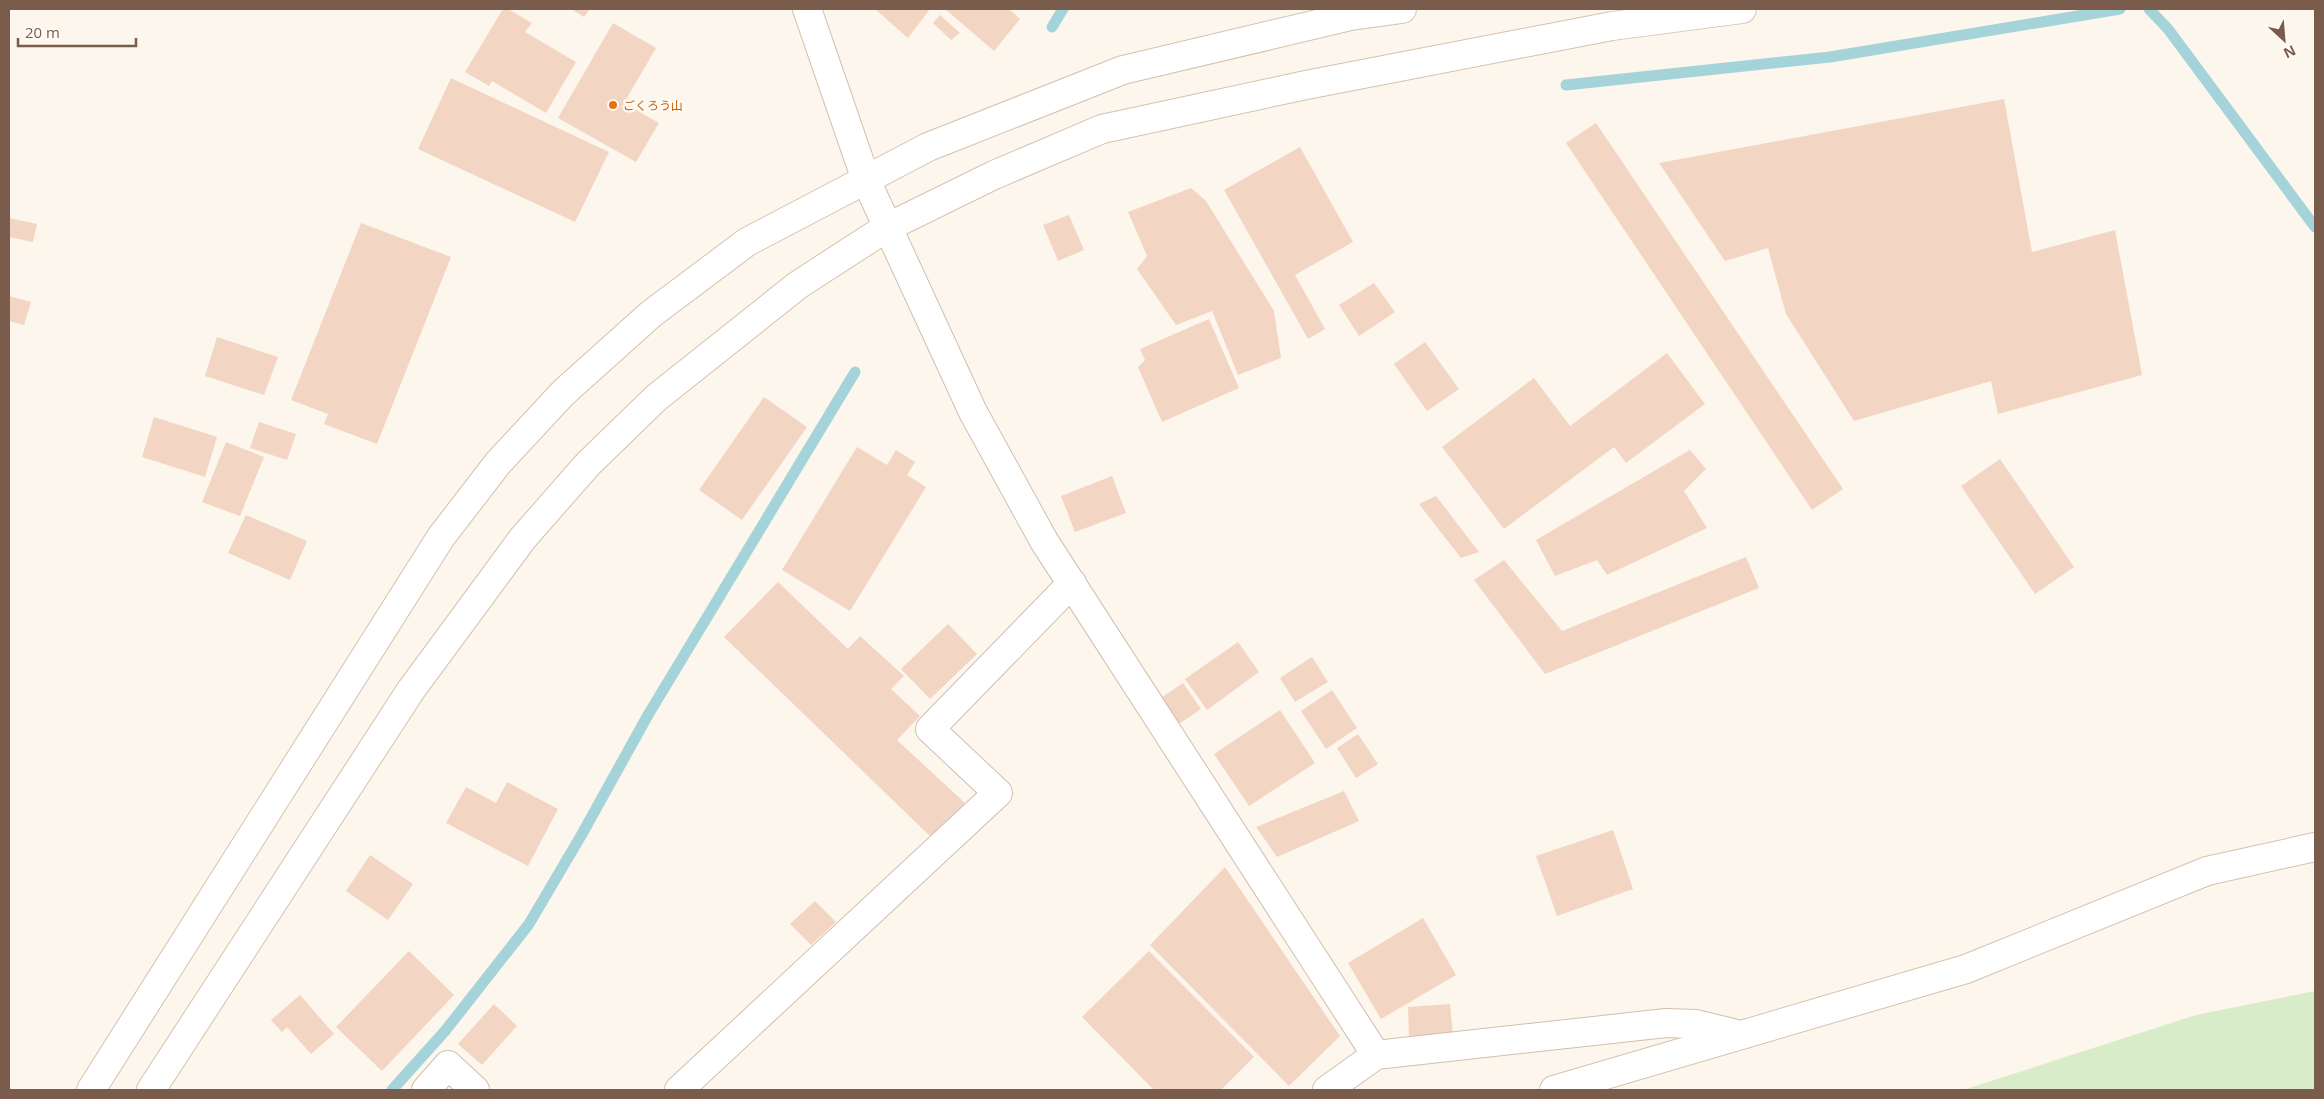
<svg xmlns="http://www.w3.org/2000/svg" width="2324" height="1099" font-family="'Open Sans','Noto Sans JP',sans-serif">
	<rect width="100%" height="100%" fill="#fdf6ec"/>
	<polygon fill="#d8ecc9" points="2315,991 2315,1090 1963,1090 2196,1015"/>
	<g fill="none" stroke-linecap="round" stroke-linejoin="round">
		<g stroke="#a5d3da" stroke-width="11">
			<polyline points="2149,9 2168,29 2315,227"/>
			<polyline points="1052,27 1063,9"/>
			<polyline points="1566,85 1830,57 2120,9"/>
			<polyline points="392,1090 445,1031 529,924 582,834 648,715 855,372"/>
		</g>
	</g>
	<g fill="#f3d5c3">
		<polygon points="503,9 508,9 532,23 525,32 576,62 546,113 492,81 489,86 465,72"/>
		<polygon points="571,9 590,9 584,17"/>
		<polygon points="875,9 930,9 908,38"/>
		<polygon points="945,9 1009,9 1020,19 994,51"/>
		<polygon points="940,15 960,33 951,40 933,23"/>
		<polygon points="613,23 656,48 624,103 659,123 636,162 558,118"/>
		<polygon points="451,78 609,152 575,222 418,149"/>
		<polygon points="2004,99 2032,252 2115,230 2142,375 1998,414 1991,381 1854,421 1786,314 1768,248 1725,261 1659,163"/>
		<polygon points="1596,123 1843,489 1812,510 1566,143"/>
		<polygon points="1300,147 1353,242 1295,275 1325,329 1308,339 1224,190"/>
		<polygon points="1191,188 1206,201 1274,311 1281,358 1238,375 1212,311 1176,325 1137,269 1147,256 1128,212"/>
		<polygon points="1069,215 1084,250 1058,261 1043,225"/>
		<polygon points="9,218 37,224 33,242 9,237"/>
		<polygon points="361,223 451,257 377,444 324,424 328,414 291,400"/>
		<polygon points="1374,283 1395,312 1359,336 1339,305"/>
		<polygon points="9,296 31,302 24,325 9,321"/>
		<polygon points="1209,319 1239,388 1162,422 1138,367 1145,360 1140,349"/>
		<polygon points="217,337 278,357 264,395 205,376"/>
		<polygon points="1425,342 1459,389 1427,411 1394,364"/>
		<polygon points="1667,353 1705,404 1626,463 1614,447 1504,529 1442,447 1534,378 1570,426"/>
		<polygon points="764,397 807,427 742,520 699,490"/>
		<polygon points="154,417 217,437 205,477 142,457"/>
		<polygon points="259,422 296,434 287,460 250,448"/>
		<polygon points="226,442 264,457 240,516 202,502"/>
		<polygon points="857,447 887,465 896,450 915,462 907,475 926,487 850,611 782,570"/>
		<polygon points="1690,450 1706,469 1684,491 1707,528 1607,575 1597,560 1555,576 1536,540"/>
		<polygon points="2000,459 2074,567 2035,594 1961,486"/>
		<polygon points="1112,476 1126,513 1075,532 1061,496"/>
		<polygon points="1436,496 1479,552 1461,558 1419,504"/>
		<polygon points="246,515 307,541 290,580 228,553"/>
		<polygon points="1746,557 1759,588 1545,674 1474,580 1504,560 1562,631"/>
		<polygon points="778,582 848,649 860,636 904,676 891,689 920,716 897,740 965,803 932,838 724,637"/>
		<polygon points="948,624 977,654 930,699 901,669"/>
		<polygon points="1238,642 1259,672 1207,710 1185,679"/>
		<polygon points="1312,657 1328,682 1295,702 1280,678"/>
		<polygon points="1183,683 1201,709 1179,724 1161,698"/>
		<polygon points="1332,690 1357,728 1326,749 1301,711"/>
		<polygon points="1280,710 1315,763 1249,806 1214,754"/>
		<polygon points="1358,734 1378,764 1356,778 1337,748"/>
		<polygon points="507,782 558,809 528,866 446,823 466,787 496,803"/>
		<polygon points="1344,791 1359,821 1277,857 1256,827"/>
		<polygon points="1613,830 1633,889 1557,916 1536,856"/>
		<polygon points="370,855 413,884 388,920 346,891"/>
		<polygon points="1225,867 1340,1036 1289,1086 1150,945"/>
		<polygon points="815,901 836,922 811,945 790,924"/>
		<polygon points="1423,918 1456,975 1381,1019 1348,963"/>
		<polygon points="409,951 454,995 382,1071 336,1027"/>
		<polygon points="1149,951 1254,1057 1221,1090 1154,1090 1082,1017"/>
		<polygon points="300,995 334,1034 311,1054 287,1027 282,1032 271,1020"/>
		<polygon points="494,1004 517,1026 482,1065 458,1044"/>
		<polygon points="1450,1004 1453,1035 1409,1038 1408,1007"/>
	</g>
	<g fill="none" stroke-linecap="round" stroke-linejoin="round">
		<g stroke="#d1beb0" stroke-width="30">
			<g id="street">
				<polyline points="866,180 973,412 1044,541 1376,1055"/>
				<polyline points="426,1090 448,1065 475,1090"/>
				<polyline points="679,1090 998,793 930,729 1072,583"/>
				<polyline points="1327,1090 1376,1055 1666,1023 1696,1024 1741,1035"/>
			</g>
		</g>
		<g stroke="#d6c0b0" stroke-width="30">
			<g id="secondary">
				<polyline points="807,9 866,180"/>
				<polyline points="91,1090 441,537 498,463 563,393 651,314 747,242 928,147 1123,70 1351,16 1402,9"/>
				<polyline points="151,1090 411,690 523,538 588,464 656,398 798,285 886,228 994,175 1102,129 1306,85 1612,26 1742,9"/>
				<polyline points="1554,1090 1966,969 2207,871 2315,847"/>
			</g>
		</g>
		<use href="#street" stroke="#fff" stroke-width="28"/>
		<use href="#secondary" stroke="#fff" stroke-width="28"/>
	</g>
	<circle fill="#e8710a" stroke="#fffaf3" stroke-width="2" cx="613" cy="105" r="5"/>
	<g text-anchor="middle" dominant-baseline="central" stroke-width="4.5" stroke-linejoin="round" paint-order="stroke">
		<g font-size="12" fill="#c56008" stroke="#fffaf3" text-anchor="start">
			<text x="623" y="105">ごくろう山</text>
		</g>
	</g>
	<rect width="2324" height="1099" fill="none" stroke="#7a5c4d" stroke-width="20"/>
	<g transform="translate(2284 40) rotate(154)" stroke="#fffaf3" stroke-width="4" paint-order="stroke">
	<path d="M0-4L9 19L0 12L-9 19Z" fill="#7a5c4d"/>
	<text y="-8" font-size="14" font-weight="bold" text-anchor="middle" fill="#7a5c4d">N</text>
	</g>
	<path d="M18 38v8h118v-8" fill="none" stroke="#7a5c4d" stroke-width="2.5"/>
	<text x="25" y="38" font-size="15" fill="#7a5c4d" stroke="#fffaf3" stroke-width="4" paint-order="stroke">20 m</text>
</svg>
